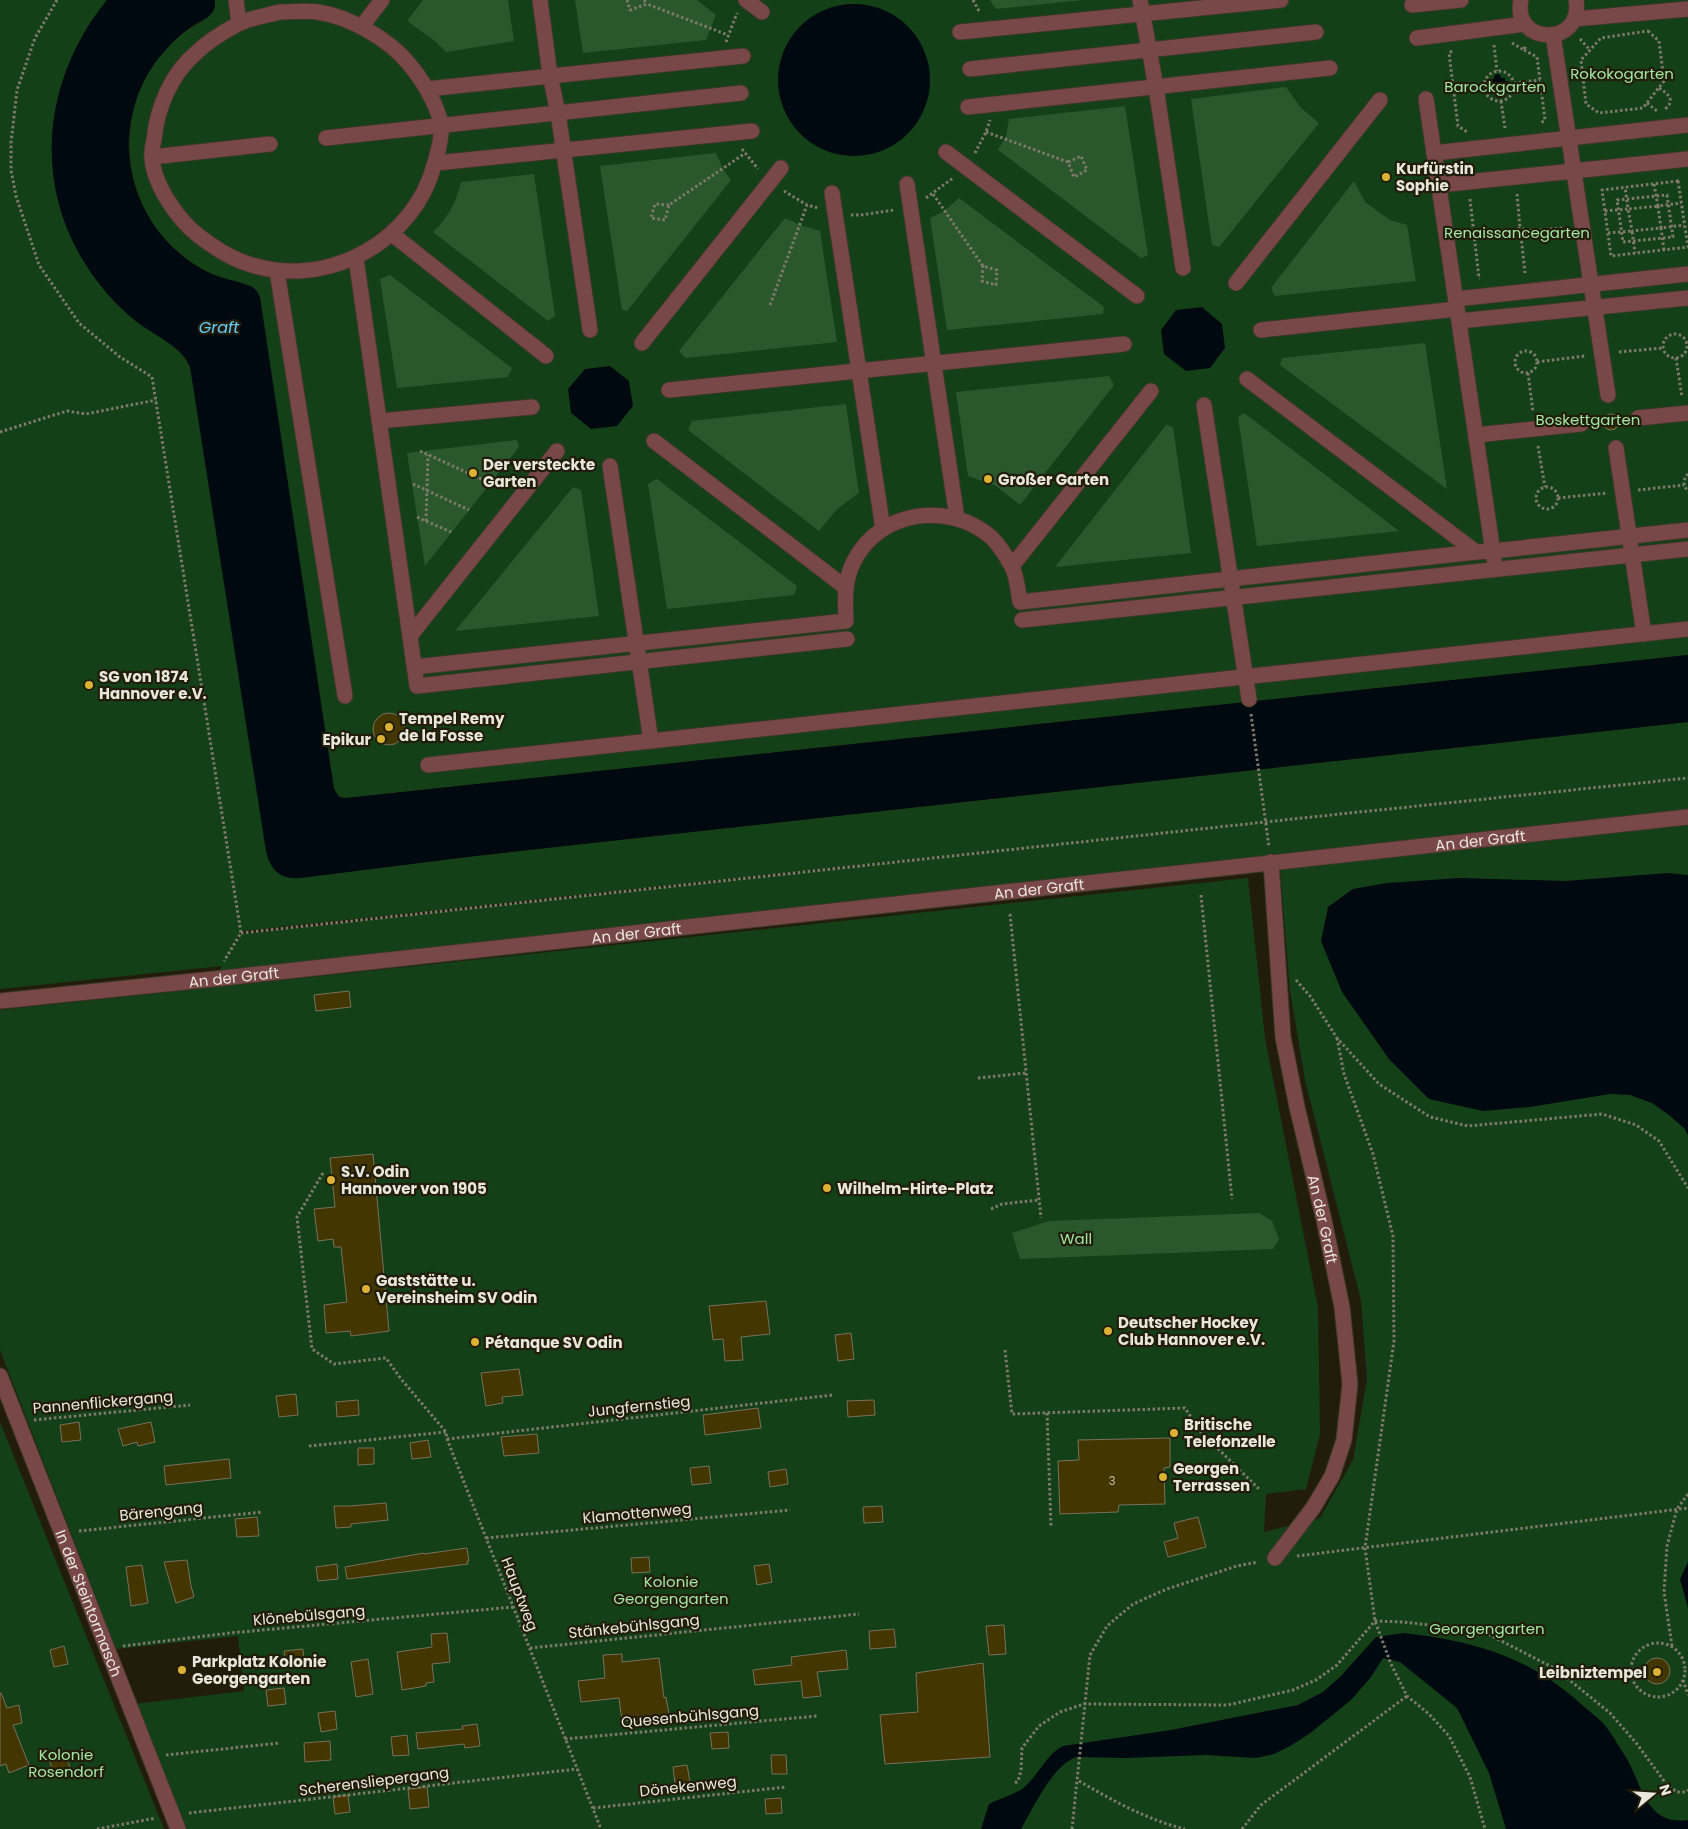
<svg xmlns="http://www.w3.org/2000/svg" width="1688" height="1829" font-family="Poppins,sans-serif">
	<rect width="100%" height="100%" fill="#221d0b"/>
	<g fill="#134017" fill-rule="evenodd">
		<path d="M0,0H107C31,94 32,219 119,306C129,316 140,325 152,332C167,342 183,350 190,367L300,878L475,856L1688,722V813L218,973L222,966L0,989ZM1010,849L242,934L233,947L242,931Z"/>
		<path d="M215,0H1688V655L346,798L339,797L334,789L251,286C225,280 202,272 182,255C125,210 112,124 154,64C162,52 172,42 183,33C192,26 206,21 213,11C215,8 215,4 215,0Z"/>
		<polygon points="1688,823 1688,1829 185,1829 134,1704 244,1691 238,1636 116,1649 0,1350 0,1010 1248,878 1265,1038 1318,1307 1320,1434 1306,1489 1266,1494 1264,1532 1320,1518 1353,1460 1367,1379 1361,1300 1305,1080 1290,990 1280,868"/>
		<polygon points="0,1422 164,1829 0,1829"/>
	</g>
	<g fill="#2a582c">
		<polygon points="423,0 508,0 514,41 446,52 436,42 407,21"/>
		<polygon points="575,0 697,0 716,15 706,40 583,53"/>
		<polygon points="990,0 1083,0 996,9"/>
		<polygon points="1286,87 1301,108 1319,123 1219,247 1212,245 1191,99"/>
		<polygon points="1125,106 1148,255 1141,258 998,150 1006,136 1009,119"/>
		<polygon points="716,153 723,169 731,180 627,311 622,310 600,166"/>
		<path d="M534,174L555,316L548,321L433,232C448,218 456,202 461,182Z"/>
		<polygon points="1354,181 1365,202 1390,220 1407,225 1416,281 1275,296 1271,288"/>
		<polygon points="959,198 1104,307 1103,314 947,330 930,218 944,211"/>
		<polygon points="785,218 800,225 820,231 837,342 686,358 679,351"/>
		<polygon points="390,275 512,368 508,377 397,388 380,279"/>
		<polygon points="1425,343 1447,489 1280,365 1282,358"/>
		<polygon points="1109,376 1114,385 1020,505 996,486 968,476 956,392"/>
		<polygon points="846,404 859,493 837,509 819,531 688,430 692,421"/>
		<polygon points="1244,413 1399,531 1257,546 1238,417"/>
		<polygon points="1166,425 1173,427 1191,553 1055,567"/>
		<polygon points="517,440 519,447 425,566 407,453"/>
		<polygon points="657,479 797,586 794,595 667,609 648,484"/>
		<polygon points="573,487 581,490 599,616 455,631"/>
		<polygon points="1259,1213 1272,1221 1279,1239 1273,1249 1020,1259 1012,1233 1049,1221"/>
	</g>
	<g fill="#000810">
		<path d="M107,0H215C215,5 215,10 211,14C207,19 200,21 195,24C183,32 173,41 164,52C148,69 138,90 133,112C116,175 150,243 207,272C221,279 236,280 250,286C255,288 258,292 260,297L334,789L339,797L346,798L1688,655V722L475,856L300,878C281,880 270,870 266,851L190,367C183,350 167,342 152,332C140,325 129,316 119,306C32,219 31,94 107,0Z"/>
		<circle cx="854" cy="80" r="76"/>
		<polygon points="1497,74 1500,75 1501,78 1505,78 1505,81 1510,82 1511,84 1506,88 1507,92 1503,92 1503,96 1500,98 1487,88 1488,85 1492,84 1491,79 1494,79 1494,76"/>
		<polygon points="1202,307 1222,324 1225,348 1210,368 1186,371 1164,354 1161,330 1176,310"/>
		<polygon points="610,366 629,381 633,406 617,426 591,429 571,413 568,389 585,369"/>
		<polygon points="1668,873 1688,875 1688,1135 1684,1128 1669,1115 1652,1103 1630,1095 1610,1094 1530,1107 1483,1111 1429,1099 1389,1059 1342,992 1321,941 1328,907 1353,889 1387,883 1460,878 1565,881"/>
		<polygon points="1688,1562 1688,1608 1680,1579"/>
		<path d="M1404,1633C1473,1641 1528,1656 1581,1704C1588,1710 1597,1717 1604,1724C1612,1734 1620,1748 1627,1759C1642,1786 1647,1826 1688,1820V1829H1506L1489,1773L1457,1708L1400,1662L1383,1658L1371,1677L1351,1700L1309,1734L1290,1746L1274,1754L1256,1758L1206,1755L1126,1758L1076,1757C1053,1765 1033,1808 1021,1829H981L989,1804C999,1799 1012,1795 1022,1789C1037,1778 1047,1753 1063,1746L1171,1730L1298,1705L1323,1692L1341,1676L1376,1637Z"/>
	</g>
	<g fill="#433600" stroke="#77715d">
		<circle cx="1611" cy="422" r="8"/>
		<circle cx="389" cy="729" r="16"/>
		<polygon points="349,991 351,1007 316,1011 314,995"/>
		<polygon points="373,1154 389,1331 351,1336 350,1331 326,1333 324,1305 347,1302 341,1247 334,1247 333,1239 318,1241 314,1209 335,1207 330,1158"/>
		<polygon points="766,1301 770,1334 741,1337 743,1360 725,1361 723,1339 713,1340 709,1306"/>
		<polygon points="851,1333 854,1359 838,1361 835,1335"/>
		<polygon points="519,1369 523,1395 502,1397 503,1403 486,1406 481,1373"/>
		<polygon points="296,1394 298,1415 279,1417 276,1396"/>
		<polygon points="358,1400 359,1415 337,1417 336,1402"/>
		<polygon points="874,1400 875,1415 848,1417 847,1401"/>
		<polygon points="758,1408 761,1428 705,1435 703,1415"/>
		<polygon points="79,1422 81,1440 62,1442 60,1425"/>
		<polygon points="151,1422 155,1442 138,1446 137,1442 123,1446 118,1429"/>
		<polygon points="537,1434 539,1453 504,1456 501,1437"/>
		<polygon points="1170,1438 1170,1467 1164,1468 1165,1504 1119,1505 1118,1512 1060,1514 1058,1461 1079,1460 1078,1440"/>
		<polygon points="428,1440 431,1457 412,1459 410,1443"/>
		<polygon points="358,1448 374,1448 374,1464 358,1465"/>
		<polygon points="229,1459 231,1478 166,1485 164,1466"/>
		<polygon points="709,1466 711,1483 692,1485 690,1468"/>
		<polygon points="786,1469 788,1484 770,1487 768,1472"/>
		<polygon points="386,1503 388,1520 351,1524 351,1527 336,1528 334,1506 350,1506"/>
		<polygon points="882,1506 883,1522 864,1523 863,1507"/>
		<polygon points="257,1517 259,1536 237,1537 235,1519"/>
		<polygon points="1198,1517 1206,1547 1168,1557 1164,1542 1178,1538 1174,1523"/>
		<polygon points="467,1548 469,1561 467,1561 468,1564 347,1579 345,1567 424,1553 424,1554"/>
		<polygon points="649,1557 650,1572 632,1573 631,1558"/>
		<polygon points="187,1560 191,1586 194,1597 176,1603 164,1562"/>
		<polygon points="337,1564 338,1579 318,1581 316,1567"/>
		<polygon points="769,1564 772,1582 757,1585 754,1566"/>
		<polygon points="142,1565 148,1603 131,1606 126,1567"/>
		<polygon points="1004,1625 1006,1654 989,1655 986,1626"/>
		<polygon points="894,1629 896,1647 870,1649 869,1631"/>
		<polygon points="447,1633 450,1662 432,1664 434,1682 426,1683 426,1686 402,1690 397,1652 432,1647 431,1634"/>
		<polygon points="64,1646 68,1664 54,1667 50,1650"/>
		<polygon points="303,1649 304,1664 286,1666 284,1651"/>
		<polygon points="846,1650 848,1669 817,1672 821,1696 803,1698 801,1681 755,1685 753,1670 792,1665 791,1657"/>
		<polygon points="622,1654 622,1662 659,1658 664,1698 666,1697 670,1720 639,1725 638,1720 622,1721 619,1698 581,1702 578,1681 605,1678 603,1655"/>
		<circle cx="1657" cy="1671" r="13"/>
		<polygon points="368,1659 373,1694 356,1697 351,1662"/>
		<polygon points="983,1663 990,1757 885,1764 880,1715 918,1712 916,1673"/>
		<polygon points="284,1688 286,1704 268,1706 266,1690"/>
		<polygon points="0,1693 1,1693 7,1708 19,1705 22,1723 13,1725 29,1765 9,1773 6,1764 0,1766"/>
		<polygon points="335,1711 337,1729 321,1732 318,1713"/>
		<polygon points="477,1724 480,1746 465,1748 464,1744 418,1749 416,1733 463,1729 462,1726"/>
		<polygon points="728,1732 729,1748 712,1749 710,1733"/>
		<polygon points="407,1735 409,1755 393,1756 391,1737"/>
		<polygon points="330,1741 331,1760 305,1762 304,1743"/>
		<polygon points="64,1754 71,1769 55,1775 49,1760"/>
		<polygon points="771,1755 786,1755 787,1774 772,1774"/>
		<polygon points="687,1765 690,1782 675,1784 673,1767"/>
		<polygon points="427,1787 429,1807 410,1809 408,1789"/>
		<polygon points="348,1795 350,1812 335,1814 333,1797"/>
		<polygon points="781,1798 782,1813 766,1814 765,1799"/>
	</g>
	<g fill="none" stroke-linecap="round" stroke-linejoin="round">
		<g stroke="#3e3928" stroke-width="17">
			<g id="minor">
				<polyline points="236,0 239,23"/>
				<polyline points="540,0 550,75 558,113 590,330"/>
				<polyline points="746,0 762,12"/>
				<polyline points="1140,0 1156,87 1183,268"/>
				<path d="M1521,0C1511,45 1584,48 1576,0"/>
				<polyline points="1412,5 1461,0"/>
				<path d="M279,12C292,12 306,10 318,12C350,17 389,39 409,64C422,79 437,104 441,124C443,137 434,166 430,178C402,251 316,290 243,262C226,256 212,246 199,236C178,220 153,184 152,157C151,151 153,145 154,140C157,108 171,74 196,53C206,43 225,31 238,24C250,18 266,16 279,12Z"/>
				<polyline points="1574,19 1688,9"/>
				<polyline points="362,26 382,0"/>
				<polyline points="960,32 1281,0"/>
				<polyline points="1553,35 1608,395"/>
				<polyline points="1417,38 1525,24"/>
				<polyline points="970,69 1316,32"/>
				<polyline points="427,89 743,56"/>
				<polyline points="1426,99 1494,559"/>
				<polyline points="968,107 1330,68"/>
				<polyline points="326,138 741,93"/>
				<polyline points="946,152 1137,296"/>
				<polyline points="1434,153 1688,125"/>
				<polyline points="152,157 270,144"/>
				<polyline points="436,163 752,131"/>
				<polyline points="907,184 957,518"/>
				<polyline points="1439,185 1688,159"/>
				<polyline points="832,193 883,529"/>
				<polyline points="392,234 546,356"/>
				<polyline points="356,258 417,686 847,639"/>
				<polyline points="277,271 345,696"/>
				<polyline points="1236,283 1380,100"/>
				<polyline points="1456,299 1688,274"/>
				<polyline points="1459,321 1688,298"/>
				<polyline points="1261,330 1457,309"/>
				<polyline points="642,343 781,168"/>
				<polyline points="1247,379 1476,552"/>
				<polyline points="669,390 1124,344"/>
				<polyline points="1204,405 1249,699"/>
				<polyline points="1638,418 1688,413"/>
				<polyline points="379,421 532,407"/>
				<polyline points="1476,435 1581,424"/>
				<polyline points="654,441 845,587"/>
				<polyline points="1616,448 1644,634"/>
				<polyline points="610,466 651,741"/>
				<polyline points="1012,566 1151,391"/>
				<polyline points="1022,620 1688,549"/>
				<polyline points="410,636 557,451"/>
				<path d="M414,667L846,621C845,600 844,581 854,561C880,510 949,501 991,537C998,544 1006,556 1011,565C1017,575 1018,591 1020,602L1476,552L1493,551L1688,530"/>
				<polyline points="428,765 1688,629"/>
				<path id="s1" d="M1271,862L1283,1037L1297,1107L1324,1220L1342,1307L1350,1384L1344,1440L1332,1476L1313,1508L1275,1558"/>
				<path id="s2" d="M0,1001L214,979L1688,817"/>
				<path id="s3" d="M0,1376L178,1829"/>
			</g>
		</g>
		<g stroke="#7e7a6b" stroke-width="3" stroke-dasharray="2.5 2.5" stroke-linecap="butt">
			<polyline points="57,0 35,38 17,90 11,143 11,170 16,196 39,265 79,323 120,357 152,377 241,933 224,961"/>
			<polyline points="627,0 630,10 647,4 728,35"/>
			<polyline points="644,0 647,4"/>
			<polyline points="973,0 980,13"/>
			<polygon points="1648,31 1659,41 1664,81 1643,108 1599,113 1586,104 1581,60 1601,38"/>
			<polyline points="1580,39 1590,50"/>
			<polyline points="726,42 737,13"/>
			<polyline points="1512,43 1524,50 1526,45"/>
			<polyline points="1494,45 1497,71"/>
			<polyline points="1524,50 1537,57 1545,120 1541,123"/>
			<polyline points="1452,51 1449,53 1458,126 1467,132"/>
			<circle cx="1499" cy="86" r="15"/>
			<polyline points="1514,83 1540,80"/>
			<path d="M1659,88C1668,94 1676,100 1665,109"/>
			<polyline points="1454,90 1484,87"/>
			<polyline points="1501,101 1505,128"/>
			<polyline points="1647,103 1657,111"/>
			<polyline points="986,132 1068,162 1074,177 1087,170 1081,156 1068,162"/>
			<polyline points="742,149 758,169"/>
			<polyline points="975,153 986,132 990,120"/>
			<polygon points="1678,181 1688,247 1611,256 1602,190"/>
			<polyline points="1654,184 1658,206 1681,203"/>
			<polyline points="784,191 807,205 818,208"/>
			<polyline points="933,194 983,266 997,270 996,285 982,281 983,266"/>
			<polyline points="1517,194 1520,228"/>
			<polygon points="1667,195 1673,237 1623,242 1617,200"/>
			<polyline points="926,198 953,178"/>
			<polyline points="1470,199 1479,278 1480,278"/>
			<polyline points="669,205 655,204 651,218 665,220 669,205 744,154"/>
			<polygon points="1658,206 1661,228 1632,231 1628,209"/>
			<polyline points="1605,211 1628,209 1625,187"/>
			<polyline points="851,215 861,215 894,210"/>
			<circle cx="1521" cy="232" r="4"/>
			<polyline points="1525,231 1564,228"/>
			<polyline points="1608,233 1632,231 1635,253"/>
			<polyline points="1521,236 1525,273"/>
			<polyline points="1474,237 1517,232"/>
			<polyline points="1664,250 1661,228 1684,225"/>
			<polyline points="770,305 807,205"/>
			<circle cx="1675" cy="346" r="12"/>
			<circle cx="1526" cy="362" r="11"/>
			<polyline points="1619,352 1663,348"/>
			<polyline points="1676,358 1682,397"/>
			<polyline points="1537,362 1585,356"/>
			<polyline points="1528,373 1533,412"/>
			<polyline points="0,432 67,411 86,414 156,400"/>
			<polyline points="1538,446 1545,487"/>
			<polyline points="420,451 490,483"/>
			<polyline points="1688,474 1685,477 1684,485 1688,492"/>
			<polyline points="413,484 469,510"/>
			<circle cx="1547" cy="498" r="11"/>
			<polyline points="1638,490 1684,485"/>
			<polyline points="1558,498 1607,493"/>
			<polyline points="417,517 451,532"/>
			<polyline points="426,521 428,455"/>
			<polyline points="1251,714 1269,847"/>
			<polyline points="1201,895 1232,1199"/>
			<polyline points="1010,914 1041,1218"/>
			<polyline points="241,933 1302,818 1688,778"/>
			<polyline points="1296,980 1310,996 1337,1038 1379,1084 1430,1117 1468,1126 1602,1114 1636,1125 1659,1141 1688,1188"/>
			<polyline points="1337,1038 1344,1074 1373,1154 1393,1236 1394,1341 1365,1548 1375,1621 1391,1664 1407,1696 1429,1714 1449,1736 1470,1777 1485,1829"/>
			<polyline points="978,1078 1026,1073"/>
			<polyline points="323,1173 297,1217 312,1349 334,1364 386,1358 401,1379 446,1432 447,1439 601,1829"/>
			<polyline points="991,1209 1002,1204 1039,1200"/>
			<polyline points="1005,1350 1012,1414 1185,1408 1200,1431 1260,1490"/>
			<polyline points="1047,1413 1051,1526"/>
			<polyline points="34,1420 190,1405"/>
			<polyline points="447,1439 833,1395"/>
			<polyline points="309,1446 446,1432"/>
			<polyline points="79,1531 262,1512"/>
			<polyline points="486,1538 790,1510"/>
			<polyline points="1297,1556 1688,1508"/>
			<circle cx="1658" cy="1670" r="27"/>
			<polyline points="123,1646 230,1633 513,1607"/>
			<polyline points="1672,1646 1664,1592 1667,1546 1677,1509 1688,1494"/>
			<polyline points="530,1648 859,1614"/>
			<polyline points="1683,1680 1688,1695"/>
			<polyline points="565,1739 817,1716"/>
			<polyline points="166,1755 279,1743"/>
			<path d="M1079,1781C1112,1800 1147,1820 1185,1829"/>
			<polyline points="1015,1783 1018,1781 1021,1771 1022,1748 1039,1726 1060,1712 1084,1704 1228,1705 1293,1690 1316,1680 1337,1665 1375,1621 1403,1622 1482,1631 1556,1669 1610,1713 1637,1744 1667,1785 1677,1792 1686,1792 1688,1790"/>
			<polyline points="593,1808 786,1787"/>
			<polyline points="189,1813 577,1769"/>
			<polyline points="97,1829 156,1818"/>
			<polyline points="1072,1829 1090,1655 1107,1626 1133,1604 1167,1589 1237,1566 1258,1562"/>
			<polyline points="1242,1829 1261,1805 1407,1696"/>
		</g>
		<use href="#minor" stroke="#784849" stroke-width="15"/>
	</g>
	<g fill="#dbb233" stroke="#221d0b" stroke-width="2">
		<circle cx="1386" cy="177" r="5"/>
		<circle cx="473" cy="473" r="5"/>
		<circle cx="988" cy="479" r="5"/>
		<circle cx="89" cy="685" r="5"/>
		<circle cx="389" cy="727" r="5"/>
		<circle cx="381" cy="739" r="5"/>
		<circle cx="331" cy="1180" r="5"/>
		<circle cx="827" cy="1188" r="5"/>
		<circle cx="366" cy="1289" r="5"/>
		<circle cx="1108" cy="1331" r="5"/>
		<circle cx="475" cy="1342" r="5"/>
		<circle cx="1174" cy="1433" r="5"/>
		<circle cx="1163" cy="1477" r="5"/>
		<circle cx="182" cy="1670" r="5"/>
		<circle cx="1657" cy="1672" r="5"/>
	</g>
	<g text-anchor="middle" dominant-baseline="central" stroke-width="4.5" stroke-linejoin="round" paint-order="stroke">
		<g font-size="12" fill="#c0baa4">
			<text x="1112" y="1480">3</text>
		</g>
		<g font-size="15" fill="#a1e7a2" stroke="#221d0b">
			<text x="1622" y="73">Rokokogarten</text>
			<text x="1495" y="86">Barockgarten</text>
			<text x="1517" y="232">Renaissancegarten</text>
			<text x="1588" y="419">Boskettgarten</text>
			<text x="1076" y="1238">Wall</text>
			<text x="671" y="1581">Kolonie<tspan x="671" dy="17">Georgengarten</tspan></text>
			<text x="1487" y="1628">Georgengarten</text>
			<text x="66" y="1754">Kolonie<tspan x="66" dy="17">Rosendorf</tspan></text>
		</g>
		<g font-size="15" font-weight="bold" fill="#e9e6db" stroke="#221d0b" text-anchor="start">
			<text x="1396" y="168">Kurfürstin<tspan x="1396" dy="17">Sophie</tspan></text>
			<text x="483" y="464">Der versteckte<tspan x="483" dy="17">Garten</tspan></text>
			<text x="998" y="479">Großer Garten</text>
			<text x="99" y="676">SG von 1874<tspan x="99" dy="17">Hannover e.V.</tspan></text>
			<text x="399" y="718">Tempel Remy<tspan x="399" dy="17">de la Fosse</tspan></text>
			<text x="371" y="739" text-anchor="end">Epikur</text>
			<text x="341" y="1171">S.V. Odin<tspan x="341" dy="17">Hannover von 1905</tspan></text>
			<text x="837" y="1188">Wilhelm-Hirte-Platz</text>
			<text x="376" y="1280">Gaststätte u.<tspan x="376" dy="17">Vereinsheim SV Odin</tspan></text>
			<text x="1118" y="1322">Deutscher Hockey<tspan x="1118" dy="17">Club Hannover e.V.</tspan></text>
			<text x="485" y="1342">Pétanque SV Odin</text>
			<text x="1184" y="1424">Britische<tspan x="1184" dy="17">Telefonzelle</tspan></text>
			<text x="1173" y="1468">Georgen<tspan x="1173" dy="17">Terrassen</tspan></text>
			<text x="192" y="1661">Parkplatz Kolonie<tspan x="192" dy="17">Georgengarten</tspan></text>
			<text x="1647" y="1672" text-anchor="end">Leibniztempel</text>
		</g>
		<g font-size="15" fill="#e9e6db" stroke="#221d0b">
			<text stroke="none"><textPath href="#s2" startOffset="1489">An der Graft</textPath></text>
			<text stroke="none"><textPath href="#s2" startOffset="1045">An der Graft</textPath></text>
			<text stroke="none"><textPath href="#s2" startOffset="640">An der Graft</textPath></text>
			<text stroke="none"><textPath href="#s2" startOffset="235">An der Graft</textPath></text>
			<text stroke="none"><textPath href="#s1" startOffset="362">An der Graft</textPath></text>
			<text transform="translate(103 1402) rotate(-5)">Pannenflickergang</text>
			<text transform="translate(639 1406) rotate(-6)">Jungfernstieg</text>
			<text transform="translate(161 1511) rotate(-6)">Bärengang</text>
			<text transform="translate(637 1513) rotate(-5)">Klamottenweg</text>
			<text transform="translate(520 1594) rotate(69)">Hauptweg</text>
			<text stroke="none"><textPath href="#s3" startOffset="244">In der Steintormasch</textPath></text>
			<text transform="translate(309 1615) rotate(-5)">Klönebülsgang</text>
			<text transform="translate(634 1626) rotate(-6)">Stänkebühlsgang</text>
			<text transform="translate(690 1716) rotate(-5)">Quesenbühlsgang</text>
			<text transform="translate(374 1781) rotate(-7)">Scherensliepergang</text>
			<text transform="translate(688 1786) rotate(-6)">Dönekenweg</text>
		</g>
		<g font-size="16" font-style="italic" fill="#63cefb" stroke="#221d0b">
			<text x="219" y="327">Graft</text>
		</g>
	</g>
	<g transform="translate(1653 1794) rotate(72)" stroke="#221d0b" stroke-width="4" paint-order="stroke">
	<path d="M0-4L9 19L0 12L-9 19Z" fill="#e9e6db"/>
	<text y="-8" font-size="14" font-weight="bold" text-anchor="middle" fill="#e9e6db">N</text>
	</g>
</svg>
